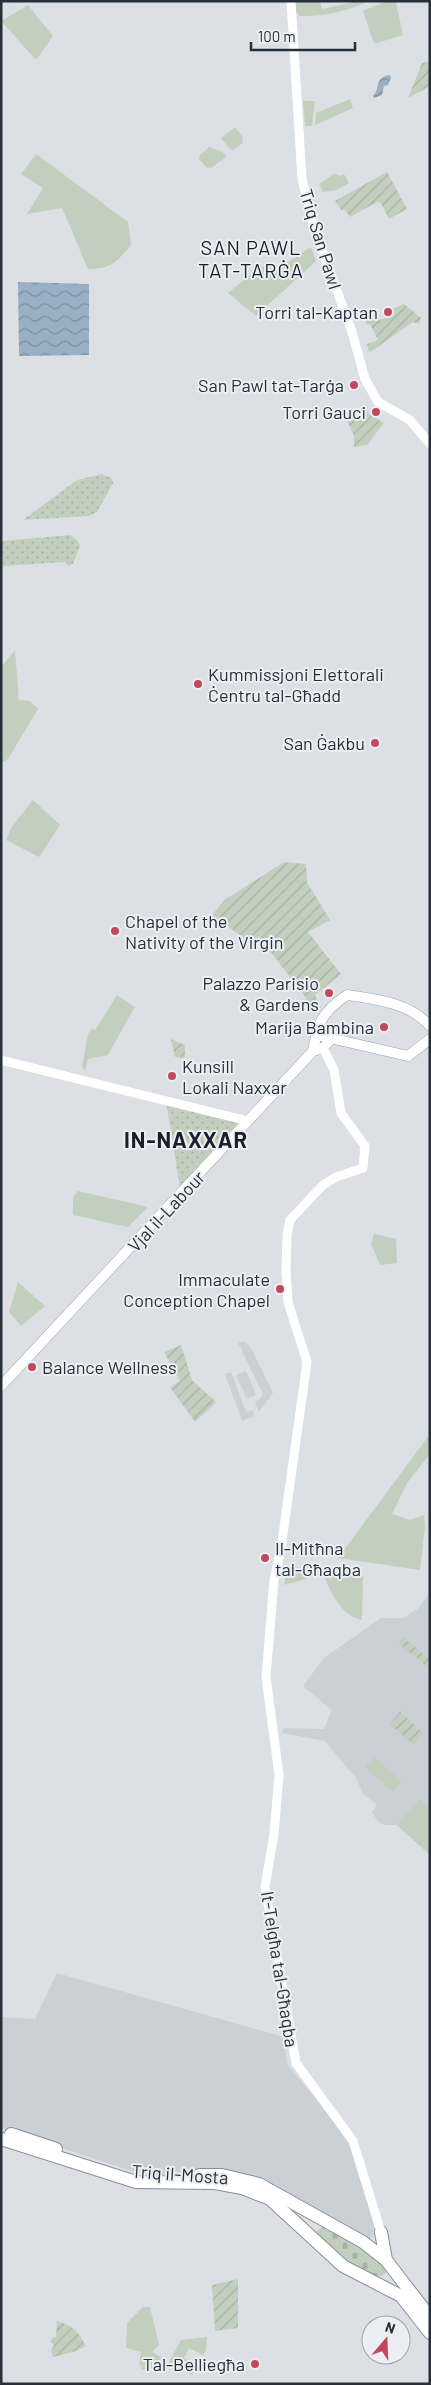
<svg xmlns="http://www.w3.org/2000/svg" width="431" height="2385" font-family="Barlow,sans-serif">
	<defs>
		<pattern id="cemetery-stones" width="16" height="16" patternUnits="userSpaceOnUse" patternTransform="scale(1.25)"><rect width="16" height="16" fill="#c3cfbe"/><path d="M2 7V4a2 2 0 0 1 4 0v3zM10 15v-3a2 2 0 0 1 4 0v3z" fill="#a8b2a4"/></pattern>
		<pattern id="park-dots" width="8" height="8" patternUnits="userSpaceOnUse" patternTransform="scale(1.25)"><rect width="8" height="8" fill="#c3cfbe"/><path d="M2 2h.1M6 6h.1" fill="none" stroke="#a8b2a4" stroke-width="1.8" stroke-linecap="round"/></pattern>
		<pattern id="garden-furrows" width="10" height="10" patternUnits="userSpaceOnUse" patternTransform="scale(1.25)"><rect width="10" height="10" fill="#c3cfbe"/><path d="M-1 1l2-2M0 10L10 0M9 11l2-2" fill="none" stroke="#a8b2a4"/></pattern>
		<pattern id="water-waves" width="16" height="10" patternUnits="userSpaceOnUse" patternTransform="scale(1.25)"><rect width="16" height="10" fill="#99afc3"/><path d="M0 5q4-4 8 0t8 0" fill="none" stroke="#7d8f9f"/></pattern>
	</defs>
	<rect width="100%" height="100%" fill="#dce0e5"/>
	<g fill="#cbcfd6">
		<polygon points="245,1341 252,1350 273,1393 259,1412 255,1402 260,1399 263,1394 238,1343"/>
		<polygon points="246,1371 256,1395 247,1399 236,1375"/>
		<polygon points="231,1372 246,1412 253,1410 254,1416 242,1421 225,1374"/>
		<polygon points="430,1592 430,1855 397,1825 385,1825 380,1823 372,1813 377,1804 363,1794 356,1778 325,1741 282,1733 284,1728 324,1729 332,1710 303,1686 324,1658 381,1618 403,1618 419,1608"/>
		<polygon points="57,1973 284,2037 287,2064 350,2140 376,2232 370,2238 243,2178 217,2172 156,2175 132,2171 1,2128 1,2017 35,2019"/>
	</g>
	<g fill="#c3cfbe">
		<path d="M295,1H320L322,9L358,1H369C348,11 324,17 300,16L295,11Z"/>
		<polygon points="386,1 396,2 403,35 374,44 363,11"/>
		<polygon points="28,5 53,36 36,60 1,21"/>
		<polygon points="350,99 353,108 315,125 316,113"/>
		<polygon points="303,101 315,101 312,126 305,126"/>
		<polygon points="235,127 242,136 243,143 233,150 230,149 221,138"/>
		<polygon points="209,147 223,152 226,157 211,168 206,167 199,159 200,155"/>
		<path d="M36,154L128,222L131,245C116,262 112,269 88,269L62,208L27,214L43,188L21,174Z"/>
		<polygon points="335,173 339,176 344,174 349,183 337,190 323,192 319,184"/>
		<polygon points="311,247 316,261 256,316 228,293 259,267 285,264"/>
		<polygon points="15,650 19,700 30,701 38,709 8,759 1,763 1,667"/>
		<polygon points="33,800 60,825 39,857 6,840 11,828"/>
		<path d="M117,995L135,1007C125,1023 117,1039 108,1055L88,1059L85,1071L82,1066L88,1034L93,1028L95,1030Z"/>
		<polygon points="78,1191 148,1207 128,1227 73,1215 73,1197"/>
		<polygon points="374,1234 396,1239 397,1263 380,1265 371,1244"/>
		<polygon points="18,1282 45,1306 21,1326 9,1312"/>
		<polygon points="430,1434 430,1454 407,1483 392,1514 410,1520 424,1515 425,1527 420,1570 338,1558"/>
		<path d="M287,1566L363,1576L362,1620C340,1616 331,1591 323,1574L284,1585Z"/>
		<polygon points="374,1757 402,1782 393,1792 365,1767"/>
		<polygon points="419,1799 430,1809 430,1855 397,1825"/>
		<path d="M143,2307H150L159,2345L152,2352L161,2357C158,2368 152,2369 141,2370L142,2366L139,2365L141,2352L126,2348L127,2323Z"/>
		<polygon points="207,2337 206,2350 203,2355 189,2348 184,2358 197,2365 192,2375 169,2362 181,2340"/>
	</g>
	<polygon fill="url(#cemetery-stones)" points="323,2226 352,2240 384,2265 386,2273 377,2278 351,2264 316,2232"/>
	<g fill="url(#park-dots)">
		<polygon points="102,474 111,478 113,483 97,512 89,516 23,520 77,480"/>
		<polygon points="70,535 78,541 80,546 73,564 68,566 65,562 4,566 1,570 1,541"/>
		<polygon points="166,1100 248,1121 181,1195"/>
	</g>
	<g fill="url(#garden-furrows)">
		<polygon points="430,61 430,86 408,98 422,63"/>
		<polygon points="387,172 407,209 389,219 381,203 377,202 350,217 345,210 342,211 335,201"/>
		<polygon points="404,304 421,318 419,324 413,322 369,353 367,344 378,340 370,324 367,325 364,314 375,310 379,320 394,315 392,309"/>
		<polygon points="363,410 384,423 367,445 354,447 354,436 347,420 357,417"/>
		<polygon points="284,862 306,864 307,882 330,920 308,932 341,974 315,995 321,1008 312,1011 304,995 259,937 252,944 212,915 226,899"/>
		<polygon points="171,1039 185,1045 185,1058 175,1057"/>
		<polygon points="181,1345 192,1380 216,1402 195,1422 170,1387 180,1381 164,1352"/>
		<polygon points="403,1637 430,1660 430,1669 398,1643"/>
		<polygon points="400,1711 423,1733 414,1745 390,1724"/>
		<polygon points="238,2279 238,2328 215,2331 212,2285"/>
		<path d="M57,2321C73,2325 79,2333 86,2346C79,2351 62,2355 53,2357L51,2351L54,2345L50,2342L53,2337H56Z"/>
	</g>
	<g fill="url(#water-waves)">
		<path d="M390,75L391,78L388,85L384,86L382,95L374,98L373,96C381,88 374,77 390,75Z"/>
		<polygon points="18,282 89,284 89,355 19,356"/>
	</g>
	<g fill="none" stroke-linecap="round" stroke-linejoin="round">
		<g stroke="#9da5b0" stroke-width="11">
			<g id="primary">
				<polyline points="317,1035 408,1056 430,1039"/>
				<path d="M313,1051C319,1021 321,1013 347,995C376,999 410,1003 430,1026"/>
				<polyline points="1,1386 313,1051 323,1048 331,1039"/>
			</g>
		</g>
		<g stroke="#858e9b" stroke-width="14">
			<g id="highway">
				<polyline points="11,2134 56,2149"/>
				<polyline points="1,2139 136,2182 215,2183 242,2188 270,2199 343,2266 401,2296 430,2333"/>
				<polyline points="199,2175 222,2175 259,2184 363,2242 386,2260 430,2317"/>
				<polyline points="381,2232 386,2260"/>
			</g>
		</g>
		<g stroke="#fff" stroke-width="9">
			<polyline points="291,1 302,179 314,228 352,332 365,379 378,402 410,420 430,444"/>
			<polyline points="323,1048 334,1070 341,1113 365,1146 363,1168 336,1177 323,1185 290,1220 287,1235 286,1271 288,1302 307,1362 281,1549 274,1580 266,1677 279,1775 274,1834 265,1887 296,2063 353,2141 381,2232"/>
			<polyline points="1,1060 248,1121"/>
		</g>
		<use href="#primary" stroke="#fff" stroke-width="10"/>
		<use href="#highway" stroke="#fff" stroke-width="12"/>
	</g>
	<g fill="#c3485e" stroke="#ebeff3" stroke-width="2">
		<circle cx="388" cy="312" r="5"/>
		<circle cx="354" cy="385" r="5"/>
		<circle cx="376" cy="412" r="5"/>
		<circle cx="198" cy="684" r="5"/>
		<circle cx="375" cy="743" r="5"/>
		<circle cx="115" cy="931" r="5"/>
		<circle cx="329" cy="993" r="5"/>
		<circle cx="384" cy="1027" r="5"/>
		<circle cx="172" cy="1076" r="5"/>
		<circle cx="280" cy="1289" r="5"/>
		<circle cx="32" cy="1367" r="5"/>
		<circle cx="265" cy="1558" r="5"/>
		<circle cx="255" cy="2364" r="5"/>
	</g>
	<g text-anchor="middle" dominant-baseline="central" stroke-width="4" stroke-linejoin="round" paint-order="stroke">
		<g font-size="18" fill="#272f3a" stroke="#ebeff3">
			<text transform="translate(321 239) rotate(73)">Triq San Pawl</text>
			<text transform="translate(166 1211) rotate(-47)">Vjal il-Labour</text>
			<text transform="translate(280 1969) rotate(81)">It-Telgħa tal-Għaqba</text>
			<text transform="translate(180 2174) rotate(4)">Triq il-Mosta</text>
		</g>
		<g font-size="18" fill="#272f3a" stroke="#ebeff3" text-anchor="end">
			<text x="378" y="312">Torri tal-Kaptan</text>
			<text x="344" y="385">San Pawl tat-Tarġa</text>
			<text x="366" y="412">Torri Gauci</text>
			<text x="208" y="674" text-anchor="start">Kummissjoni Elettorali<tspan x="208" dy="21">Ċentru tal-Għadd</tspan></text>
			<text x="365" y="743">San Ġakbu</text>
			<text x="125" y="921" text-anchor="start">Chapel of the<tspan x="125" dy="21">Nativity of the Virgin</tspan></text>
			<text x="319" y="983">Palazzo Parisio<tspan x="319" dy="21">&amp; Gardens</tspan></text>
			<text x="374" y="1027">Marija Bambina</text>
			<text x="182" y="1066" text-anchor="start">Kunsill<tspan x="182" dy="21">Lokali Naxxar</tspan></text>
			<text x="270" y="1279">Immaculate<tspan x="270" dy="21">Conception Chapel</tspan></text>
			<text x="42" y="1367" text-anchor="start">Balance Wellness</text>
			<text x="275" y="1548" text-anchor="start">Il-Mitħna<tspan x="275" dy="21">tal-Għaqba</tspan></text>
			<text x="245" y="2364">Tal-Belliegħa</text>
		</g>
		<g font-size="20" letter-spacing="1" fill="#19202b" stroke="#ebeff3">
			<text x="251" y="247">SAN PAWL<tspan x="251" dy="23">TAT-TARĠA</tspan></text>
		</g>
		<g font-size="22" font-weight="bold" letter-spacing="1" fill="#19202b" stroke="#ebeff3">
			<text x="186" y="1139">IN-NAXXAR</text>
		</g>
	</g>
	<rect width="431" height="2385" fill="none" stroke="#272f3a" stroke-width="5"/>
	<g transform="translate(386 2340) rotate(19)"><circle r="24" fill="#ebeff3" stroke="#9da2a9"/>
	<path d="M0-4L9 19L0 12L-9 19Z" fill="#c3485e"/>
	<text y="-8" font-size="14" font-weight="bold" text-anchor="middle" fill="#272f3a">N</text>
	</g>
	<path d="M251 42v8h104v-8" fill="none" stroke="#272f3a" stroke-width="2.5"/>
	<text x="258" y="42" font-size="15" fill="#272f3a" stroke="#ebeff3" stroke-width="4" paint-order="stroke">100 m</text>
</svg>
